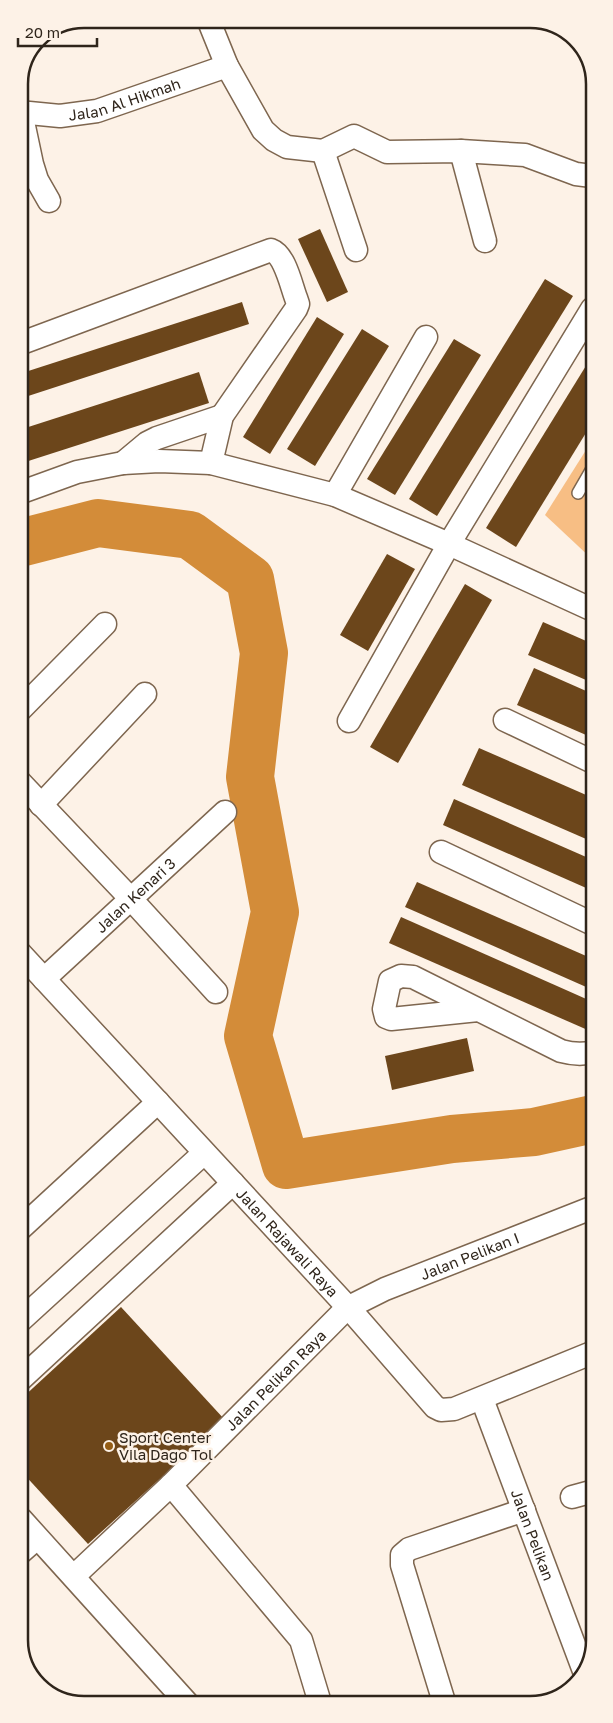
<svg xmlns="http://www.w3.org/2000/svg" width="613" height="1723" font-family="'Golos Text',sans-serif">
	<rect width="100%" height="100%" fill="#fdf2e7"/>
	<polygon fill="#f7be84" points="593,439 593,560 545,515"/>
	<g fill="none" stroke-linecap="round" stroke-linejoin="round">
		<polyline stroke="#d38c39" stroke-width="48" points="20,543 98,523 190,535 250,579 264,653 250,777 275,912 248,1036 286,1165 452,1139 534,1132 593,1119"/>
	</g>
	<g fill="#6c461b">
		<polygon points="320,229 348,292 327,302 298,239"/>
		<polygon points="545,279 573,296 437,516 409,499"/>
		<polygon points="242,302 249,324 19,399 19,374"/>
		<polygon points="317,317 344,334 270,454 243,437"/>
		<polygon points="362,329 389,346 315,466 287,449"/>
		<polygon points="454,339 481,355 395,495 367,479"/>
		<polygon points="592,356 592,423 516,547 486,528"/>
		<polygon points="199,372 209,403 19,464 19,430"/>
		<polygon points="387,554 415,569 368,651 340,635"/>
		<polygon points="465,584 492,600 398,763 370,747"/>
		<polygon points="543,622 593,644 593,683 528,655"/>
		<polygon points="534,668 593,694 593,738 517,705"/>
		<polygon points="479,748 593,798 593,842 462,785"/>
		<polygon points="454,799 593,860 593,891 443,825"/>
		<polygon points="417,882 593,959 593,990 405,907"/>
		<polygon points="401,917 593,1002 593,1023 590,1031 389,943"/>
		<polygon points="467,1038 474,1071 392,1090 385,1056"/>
		<polygon points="121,1307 225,1420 88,1544 21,1471 21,1399"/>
	</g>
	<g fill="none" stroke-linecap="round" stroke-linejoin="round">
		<g stroke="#7e664f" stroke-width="14">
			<polyline id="service" points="578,493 593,467"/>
		</g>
		<g stroke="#7e664f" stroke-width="25">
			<g id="minor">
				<polyline points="208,19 227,66 263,130 274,140 287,147 323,151 354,136 387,152 461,151 525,155 576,174 592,176"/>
				<path id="s1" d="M19,112L60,116L97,111L227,66"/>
				<polyline points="21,112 32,164 37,180 49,201"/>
				<polyline points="323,151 356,250"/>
				<polyline points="461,151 485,241"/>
				<path d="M19,344L271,250C285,255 291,285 296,298L298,304L296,309L222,416L211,463"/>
				<polyline points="123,463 147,443 157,438 222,416"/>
				<polyline points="19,493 77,472 123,463 159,461 211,463 335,495 449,544 593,610"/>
				<polyline points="335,495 426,337"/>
				<polyline points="20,710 105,624"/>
				<polyline points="505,720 593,762"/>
				<polyline points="349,721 449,544 592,309"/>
				<polyline points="20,782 131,899 216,992"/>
				<polyline points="41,805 145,694"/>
				<polyline points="441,852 593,924"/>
				<path id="s2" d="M20,953L355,1315L435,1407L441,1410L454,1409L594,1352"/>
				<path id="s3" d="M44,979L225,812"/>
				<path d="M478,1010L391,1019L386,1017L384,1009L390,981L401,976L413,977L561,1051C572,1054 582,1055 593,1052"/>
				<polyline points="20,1229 158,1102"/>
				<polyline points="21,1320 204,1153"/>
				<polyline points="21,1379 233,1183"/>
				<path id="s4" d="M482,1399L584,1671"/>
				<polyline points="171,1485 301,1640 320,1703"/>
				<polyline points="572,1497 594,1491"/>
				<polyline points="21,1519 188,1704"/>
				<polyline points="21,1552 37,1538"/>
				<path id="s5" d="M74,1576L171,1485L347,1308L385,1289L594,1207"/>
				<polyline points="444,1702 402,1565 402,1555 409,1549 524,1510"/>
			</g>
		</g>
		<use href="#service" stroke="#fff" stroke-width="11"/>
		<use href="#minor" stroke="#fff" stroke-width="22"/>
	</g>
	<circle fill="#945d16" stroke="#fdf2e7" stroke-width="2" cx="109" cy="1446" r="5"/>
	<g text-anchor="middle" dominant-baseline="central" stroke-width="5" stroke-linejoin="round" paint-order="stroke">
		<g font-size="15" fill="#2f251b" stroke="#fdf2e7">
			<text stroke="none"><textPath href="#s1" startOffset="108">Jalan Al Hikmah</textPath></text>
			<text stroke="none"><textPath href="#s3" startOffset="124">Jalan Kenari 3</textPath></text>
			<text stroke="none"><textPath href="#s2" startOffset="394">Jalan Rajawali Raya</textPath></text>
			<text stroke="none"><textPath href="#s5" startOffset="516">Jalan Pelikan I</textPath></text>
			<text stroke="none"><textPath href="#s5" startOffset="281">Jalan Pelikan Raya</textPath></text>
			<text stroke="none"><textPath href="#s4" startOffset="145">Jalan Pelikan</textPath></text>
		</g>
		<g font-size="15" fill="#2f251b" stroke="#fdf2e7" text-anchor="start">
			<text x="119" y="1437">Sport Center<tspan x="119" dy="17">Vila Dago Tol</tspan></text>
		</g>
	</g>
	<path d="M0 0H613V1723H0ZM84 28H530A56 56 0 0 1 586 84V1640A56 56 0 0 1 530 1696H84A56 56 0 0 1 28 1640V84A56 56 0 0 1 84 28Z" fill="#fdf2e7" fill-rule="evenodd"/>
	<path fill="none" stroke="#2f251b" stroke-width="2.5" d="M84 28H530A56 56 0 0 1 586 84V1640A56 56 0 0 1 530 1696H84A56 56 0 0 1 28 1640V84A56 56 0 0 1 84 28Z"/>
	<path d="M18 38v8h79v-8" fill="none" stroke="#2f251b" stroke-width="2.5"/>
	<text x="25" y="38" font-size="15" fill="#2f251b" stroke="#fdf2e7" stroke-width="4" paint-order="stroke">20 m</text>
</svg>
